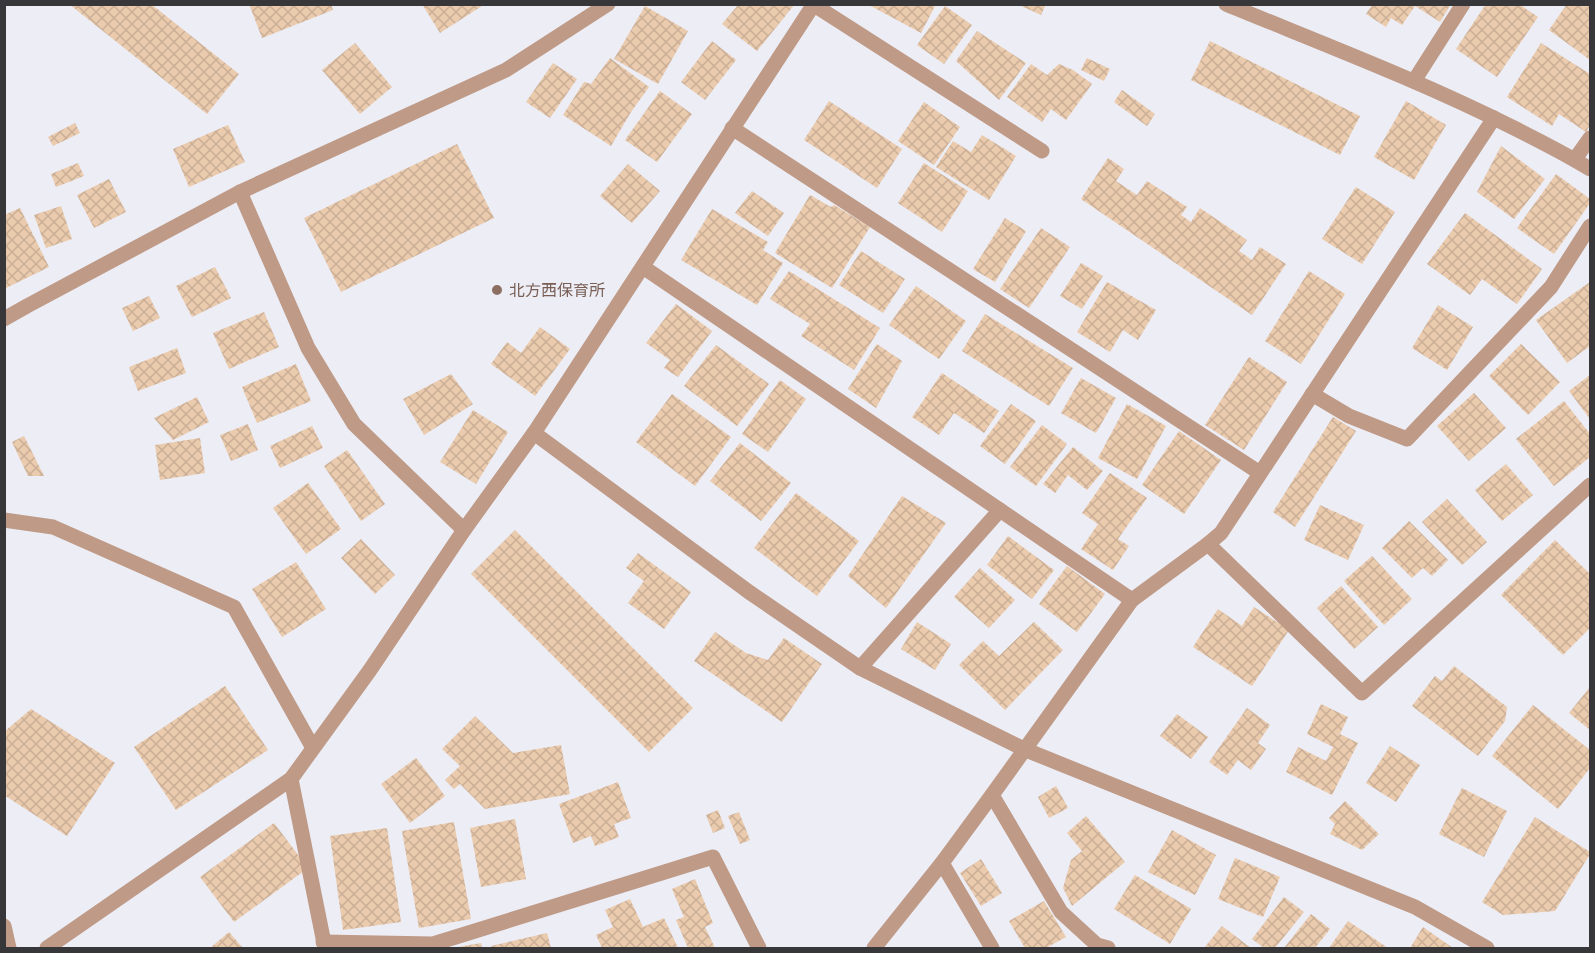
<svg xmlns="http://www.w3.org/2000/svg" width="1595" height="953" font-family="'DejaVu Sans','Noto Sans JP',sans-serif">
	<defs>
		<pattern id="building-cross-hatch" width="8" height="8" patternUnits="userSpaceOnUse" patternTransform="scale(1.5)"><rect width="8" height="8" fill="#ebcbad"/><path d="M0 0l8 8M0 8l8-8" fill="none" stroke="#caaf96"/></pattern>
	</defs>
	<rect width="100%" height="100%" fill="#ededf5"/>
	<g fill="url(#building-cross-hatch)">
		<polygon points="69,4 151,4 239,74 207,114"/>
		<polygon points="249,4 331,4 333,10 262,38"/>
		<polygon points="422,4 485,4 440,33"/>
		<polygon points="739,4 795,4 757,51 722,24"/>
		<polygon points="867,4 936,4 921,33"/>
		<polygon points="1017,4 1046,4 1041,15"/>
		<polygon points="1413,4 1451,4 1440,22 1415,6 1402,25 1391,18 1386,27 1366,14 1372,5"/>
		<polygon points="1486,4 1519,4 1538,17 1497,77 1456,49"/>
		<polygon points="1567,4 1590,4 1590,60 1549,30"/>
		<polygon points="645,6 688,31 658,84 614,59"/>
		<polygon points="945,6 972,25 944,64 917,45"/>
		<polygon points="977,31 1026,63 999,100 956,61"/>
		<polygon points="712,41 736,60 705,100 681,82"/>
		<polygon points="1210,41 1360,116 1340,155 1191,80"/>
		<polygon points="355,43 392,87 360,114 322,70"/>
		<polygon points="1541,43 1590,74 1590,125 1586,132 1559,114 1552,126 1507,97"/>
		<polygon points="610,58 649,87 631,112 611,146 563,115 584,82 591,84"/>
		<polygon points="1087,58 1110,69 1104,81 1081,70"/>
		<polygon points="553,63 577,79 550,118 526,102"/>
		<polygon points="1031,64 1047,75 1059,64 1073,70 1092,84 1066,120 1051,109 1042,122 1007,97"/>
		<polygon points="1122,90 1155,114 1147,126 1114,102"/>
		<polygon points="660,91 692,114 657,162 625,140"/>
		<polygon points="829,101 902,149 877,188 804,140"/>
		<polygon points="1406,101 1446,125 1414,180 1374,157"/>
		<polygon points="924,102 960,127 934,165 898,141"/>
		<polygon points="75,123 80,133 53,146 48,137"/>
		<polygon points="228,125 245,162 189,187 173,149"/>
		<polygon points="982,135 1016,156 989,200 936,167 953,141 971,152"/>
		<polygon points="457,144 494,218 341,292 304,218"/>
		<polygon points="1501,146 1545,179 1514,219 1477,192"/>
		<polygon points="1108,158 1124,169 1116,181 1137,195 1147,181 1187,207 1181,215 1191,222 1200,208 1247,240 1239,251 1252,260 1260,247 1286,264 1252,315 1081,199"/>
		<polygon points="78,163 84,176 56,187 51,174"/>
		<polygon points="924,163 968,191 942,232 898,203"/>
		<polygon points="628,164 660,191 632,223 600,196"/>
		<polygon points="1556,174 1590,199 1590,203 1554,254 1517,228"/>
		<polygon points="109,179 126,212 94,228 77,195"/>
		<polygon points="1356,187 1395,212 1362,264 1322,239"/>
		<polygon points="752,191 784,213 768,236 735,213"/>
		<polygon points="810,195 831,207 834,205 870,227 832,288 775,253"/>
		<polygon points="61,206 72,239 46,248 34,215"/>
		<polygon points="20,208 49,267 4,289 4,215"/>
		<polygon points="712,209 768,242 763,250 783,263 757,305 681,260"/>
		<polygon points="1465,213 1542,269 1517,304 1482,279 1470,295 1427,264"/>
		<polygon points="1005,218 1026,231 995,282 973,269"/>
		<polygon points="1041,228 1070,247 1029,308 1000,289"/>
		<polygon points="861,251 905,279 883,313 839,285"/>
		<polygon points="1081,263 1103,276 1082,309 1060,296"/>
		<polygon points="215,267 231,298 192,317 176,286"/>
		<polygon points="789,271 880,328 854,370 801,336 810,324 770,299"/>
		<polygon points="1309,271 1345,294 1301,364 1265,341"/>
		<polygon points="1107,282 1156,310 1138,340 1123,330 1110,352 1077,332"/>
		<polygon points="1590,282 1590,346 1567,363 1536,320"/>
		<polygon points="916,286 966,321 939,359 889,325"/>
		<polygon points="149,296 160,318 133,331 122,308"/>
		<polygon points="676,304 712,331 678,377 664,368 670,360 646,343"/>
		<polygon points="1438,305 1473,327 1447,370 1412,348"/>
		<polygon points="264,312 279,347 229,369 213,333"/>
		<polygon points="985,314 1073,368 1049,406 962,351"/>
		<polygon points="540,327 570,349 535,396 491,364 507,342 521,353"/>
		<polygon points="877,344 902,361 876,408 848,389"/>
		<polygon points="1521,344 1560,382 1528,415 1489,376"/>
		<polygon points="716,345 769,384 737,426 684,386"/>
		<polygon points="177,348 186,373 138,391 129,367"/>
		<polygon points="1249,357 1287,382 1244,450 1205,425"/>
		<polygon points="296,364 311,401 257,423 242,387"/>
		<polygon points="942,373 999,411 984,433 954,413 939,435 912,417"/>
		<polygon points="451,374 473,404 424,435 403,399"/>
		<polygon points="1590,375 1590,419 1569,391"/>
		<polygon points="1081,378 1116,398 1096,433 1061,413"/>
		<polygon points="780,380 806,399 768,452 742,434"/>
		<polygon points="1474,393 1506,428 1469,461 1437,426"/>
		<polygon points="672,394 731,437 695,486 636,442"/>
		<polygon points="197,397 209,422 173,440 154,418"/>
		<polygon points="1564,401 1590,434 1590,457 1554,486 1516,439"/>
		<polygon points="1011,404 1036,421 1005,464 980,446"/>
		<polygon points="1127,404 1166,426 1137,479 1098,458"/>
		<polygon points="473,410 508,432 476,484 440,462"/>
		<polygon points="1333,417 1356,431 1295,527 1273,512"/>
		<polygon points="248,424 258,450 231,461 220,435"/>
		<polygon points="1042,425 1067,444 1036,486 1010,467"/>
		<polygon points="312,426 323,448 280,468 270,446"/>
		<polygon points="1179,431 1221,460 1184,514 1142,485"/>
		<polygon points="24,436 44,476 28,476 12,442"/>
		<polygon points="200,438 205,473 160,480 155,445"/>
		<polygon points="740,443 791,483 761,521 710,481"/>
		<polygon points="1073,447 1103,471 1087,490 1068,475 1055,493 1043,484"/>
		<polygon points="347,450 385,504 361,521 324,466"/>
		<polygon points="1506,464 1533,495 1502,521 1475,490"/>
		<polygon points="1110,473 1147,498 1118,539 1129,546 1113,570 1081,549 1098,524 1082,513"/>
		<polygon points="308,483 341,529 306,554 273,508"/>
		<polygon points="796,493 859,541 817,596 754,548"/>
		<polygon points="902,496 946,523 886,608 848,576"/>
		<polygon points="1447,499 1487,542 1462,565 1422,522"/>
		<polygon points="1320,505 1364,525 1348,560 1304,540"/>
		<polygon points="1409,521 1448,560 1432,576 1423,568 1412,578 1382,548"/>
		<polygon points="515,530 693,708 649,752 471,574"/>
		<polygon points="1008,536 1054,570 1032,599 987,565"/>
		<polygon points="361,539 395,575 375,594 341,558"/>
		<polygon points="1555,540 1590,574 1590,628 1563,655 1501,595"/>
		<polygon points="638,553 691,592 664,629 628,603 644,581 626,568"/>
		<polygon points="1372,556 1412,599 1384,625 1344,581"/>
		<polygon points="296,562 326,609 282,637 252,589"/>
		<polygon points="1067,566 1105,594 1077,632 1039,604"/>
		<polygon points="980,568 1015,600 989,628 954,597"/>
		<polygon points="1341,586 1378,627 1354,649 1317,608"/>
		<polygon points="1254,607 1289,630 1252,686 1193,647 1218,609 1242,626"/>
		<polygon points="917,622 951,644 935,670 901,649"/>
		<polygon points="1034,622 1063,650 1005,710 959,665 983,641 999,656"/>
		<polygon points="715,632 746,653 768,660 784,638 822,664 782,722 694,661"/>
		<polygon points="1454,666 1507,707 1505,721 1478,756 1412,706 1435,676 1442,681"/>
		<polygon points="225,686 268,750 176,810 134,747"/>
		<polygon points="1590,687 1590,730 1569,713"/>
		<polygon points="1321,704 1348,717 1340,734 1358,743 1332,795 1286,772 1298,747 1326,761 1333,747 1307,734"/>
		<polygon points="1533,705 1590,750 1590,768 1558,809 1492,756"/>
		<polygon points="1247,708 1270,725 1258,743 1266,749 1251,770 1238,760 1227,775 1209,762"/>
		<polygon points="31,709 115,763 67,836 4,795 4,732"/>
		<polygon points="1177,714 1208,737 1191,759 1160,736"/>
		<polygon points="475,716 513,753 561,745 570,794 485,809 460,784 454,789 445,780 460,766 442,749"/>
		<polygon points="1390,746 1420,765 1396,802 1366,783"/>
		<polygon points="416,758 445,796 410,823 381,784"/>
		<polygon points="618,782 631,818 614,824 619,837 595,846 591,836 573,843 559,804"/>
		<polygon points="1056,786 1068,808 1049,818 1038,797"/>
		<polygon points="1462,788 1507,811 1484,857 1439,834"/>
		<polygon points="1345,801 1379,834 1362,850 1330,834 1335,824 1329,818"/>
		<polygon points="718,810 725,828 713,833 706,815"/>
		<polygon points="739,812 750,840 740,844 728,816"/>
		<polygon points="1086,816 1125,862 1072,906 1063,888 1071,860 1082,851 1067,833"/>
		<polygon points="1535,817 1590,852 1590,854 1555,911 1503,915 1482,902"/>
		<polygon points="515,819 526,879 481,887 470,828"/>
		<polygon points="454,822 471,919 419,928 402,831"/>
		<polygon points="274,823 308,868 234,922 200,877"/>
		<polygon points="387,828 401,922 343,930 330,836"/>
		<polygon points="1172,830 1216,855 1195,895 1148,872"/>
		<polygon points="1235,858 1280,877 1263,917 1218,899"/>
		<polygon points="981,859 1002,893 981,906 960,873"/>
		<polygon points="1135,875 1191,909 1170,944 1114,909"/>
		<polygon points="695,879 713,923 705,927 715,948 688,948 676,920 684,917 672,889"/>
		<polygon points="1284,897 1304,912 1275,948 1264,948 1252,939"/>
		<polygon points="630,899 643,927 664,918 678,948 602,948 596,935 613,927 605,910"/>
		<polygon points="1044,901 1066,937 1046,948 1025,948 1009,921"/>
		<polygon points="1311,914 1330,929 1315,948 1284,948"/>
		<polygon points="1348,921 1388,948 1329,948"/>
		<polygon points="1222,926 1251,948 1204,948"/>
		<polygon points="1423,927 1453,948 1410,948"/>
		<polygon points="229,932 243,948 210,948"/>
		<polygon points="547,933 551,948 492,948 491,946"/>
		<polygon points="481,943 482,948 458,948 458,947"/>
	</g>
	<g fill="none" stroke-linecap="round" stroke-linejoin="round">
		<g stroke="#be9a87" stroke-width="15">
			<path d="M1226,4C1323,44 1421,81 1514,128C1540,141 1566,154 1590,169"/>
			<polyline points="814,5 1042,151"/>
			<polyline points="1414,81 1463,4"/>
			<polyline points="732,128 1260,473"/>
			<polyline points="1575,159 1590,138"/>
			<polyline points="240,192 308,348 354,424 464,530"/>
			<polyline points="643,267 1132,600"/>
			<polyline points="4,319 27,306 240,192 506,70 608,4"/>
			<polyline points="1312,394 1349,416 1407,439 1551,287 1590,226"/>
			<polyline points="534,433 749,592 860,668 1026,750 1415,907 1487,948"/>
			<polyline points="4,520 53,527 234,607 313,748"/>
			<polyline points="1208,544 1362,693 1590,485"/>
			<polyline points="860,668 1000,510"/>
			<polyline points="291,779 325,948"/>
			<polyline points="992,795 1061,912 1097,945 1108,948"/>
			<polyline points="942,863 992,948"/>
			<polyline points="4,926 9,948"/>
			<polyline points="323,942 433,944 713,857 759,948"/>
			<polyline points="47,948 291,779 370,670 464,530 534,433 814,4"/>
			<polyline points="874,948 942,863 992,795 1132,600 1208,544 1221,533 1494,118"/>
		</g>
	</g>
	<circle fill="#8d6e63" stroke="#ededf5" stroke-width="2" cx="497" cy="290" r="6"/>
	<g text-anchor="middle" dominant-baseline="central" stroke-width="5" stroke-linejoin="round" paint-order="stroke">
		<g font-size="16" fill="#785e54" stroke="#ededf5" text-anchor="start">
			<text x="509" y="290">北方西保育所</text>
		</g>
	</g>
	<rect width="1595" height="953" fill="none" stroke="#37373a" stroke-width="12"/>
</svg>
